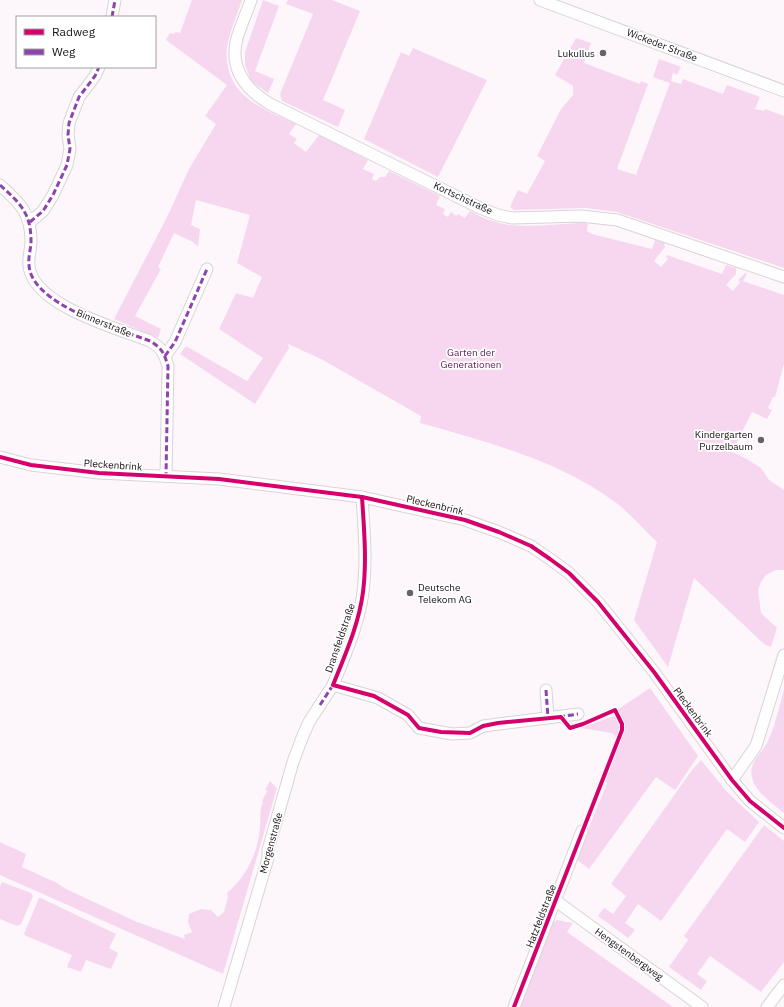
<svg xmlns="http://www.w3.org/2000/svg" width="784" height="1007" font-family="'IBM Plex Sans',sans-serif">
	<rect width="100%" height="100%" fill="#fdf7fb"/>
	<g fill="#f7d7ef">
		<path d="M192,0H242C237,15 230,31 227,47C226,55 227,63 229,71C238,102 269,111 296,124L289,134L297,139L294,143L306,152L319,135L368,160L363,169L374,174L372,179L376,181L380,177H385L389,171L440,196L436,205L445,209L443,214L448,217L451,212L456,216L458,214L465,218L470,211C478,215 487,220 496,222C520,230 558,223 585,223L588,224L587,231L592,234L652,249L655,240L664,243L665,247L654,261L661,267L668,259L666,257L667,255L722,274L726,265L736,268V274L726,285L733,291L740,282L738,280L745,273L747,274L743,281L784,295V364L775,397H773L768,408L772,410L767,419L752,412L732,452L747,459L761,468L769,480L784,490V570H776L766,575L761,582L758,590L761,613L777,628L771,647L764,644L694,578L668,667L634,620L657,542C643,529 630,513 615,502C558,460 487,442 420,423L421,416L321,359L288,344L289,348L255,404L180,354L186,346L247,381L263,358L219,329L236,293L253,298L262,277L237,263L250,215L196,200L191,225L200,229L198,247L193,242L174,233L158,267L161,269L135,316L161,329L158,338L114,319L167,217L189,169L216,124L205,116L227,85L166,40L170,33L174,34L175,32L180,33Z"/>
		<polygon points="263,0 279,6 255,71 274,79 268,93 251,81 245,65 245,52"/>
		<polygon points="288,0 332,0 360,11 323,100 345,110 338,127 282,101 280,94 313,14 286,4"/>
		<polygon points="576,38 591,43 584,63 640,84 641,81 648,84 617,169 636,175 670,83 653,77 659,59 681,67 677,75 673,73 671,81 681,84 683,79 723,94 727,85 760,97 755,109 764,111 765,109 784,116 784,268 617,212 586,208 514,210 510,207 518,190 527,194 545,161 537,156 561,109 573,95 573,86 555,75"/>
		<polygon points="413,48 487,80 438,177 364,139 401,52 409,56"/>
		<polygon points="650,688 698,756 675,790 656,777 589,869 576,859 607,783 605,782 624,730 617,737 612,733 581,728 619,714 617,710"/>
		<path d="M784,690V813C771,802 747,787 752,767C754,758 763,751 767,743C775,727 779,707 784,690Z"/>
		<polygon points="701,760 727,792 759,822 745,842 727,829 661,921 638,904 625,923 635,930 628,938 598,916 604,908 613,914 626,896 611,884 692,770"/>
		<path d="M270,781L277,788L223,974L0,875V842L26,854L22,867L57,883L66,889L137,922L185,939L184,935L192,932L188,922L189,914L201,909L211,910L218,917L224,912L228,897L227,893C247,876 258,852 260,827C261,818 259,809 263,802L262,801L267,791L265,790Z"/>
		<polygon points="764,825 784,841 784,962 761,992 710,956 697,974 707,981 701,990 669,967 688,940 684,936"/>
		<polygon points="2,882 31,893 33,896 21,924 17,926 0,919 0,886"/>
		<polygon points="39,898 41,898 116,934 109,948 118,953 111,969 86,960 81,972 67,967 72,955 26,936 24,934"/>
		<polygon points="557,920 573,923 567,932 673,1007 519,1007 552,923"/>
	</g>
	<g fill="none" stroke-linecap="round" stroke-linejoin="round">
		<g stroke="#d9d3d7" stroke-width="13">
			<g id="street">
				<path d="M251,0C247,12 241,25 237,38C229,68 245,89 270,104L480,208L498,215L512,218L581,216L617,220L784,277"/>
				<polyline points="540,0 784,91"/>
				<polyline points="112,17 115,0"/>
				<path d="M0,185C20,203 31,213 31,241C31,249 28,257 29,265C31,305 119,329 150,341C162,348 164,353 168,366L166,476"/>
				<polyline points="30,222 43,211 53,195 67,165 70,149 68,135 69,123 79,97 95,76 99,67"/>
				<polyline points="165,356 175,342 207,269"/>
				<polyline points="0,457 31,465 99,473 219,479 362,497 465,520 499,532 531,546 550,559 569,573 598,602 654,672 732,780 750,801 784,828"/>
				<path d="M362,497C364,528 367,561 363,592C359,624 345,655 333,685L378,698L408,715L419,728L452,734L470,733L483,726L578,714"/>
				<polyline points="546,690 548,718"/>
				<polyline points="732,780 756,746 784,655"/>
				<polyline points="556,901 702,1007"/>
				<polyline points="224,1007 268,858 268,850 293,762 302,738 309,722 333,685"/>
				<polyline points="514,1007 582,831"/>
				<polyline points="767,1007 784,985"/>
			</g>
		</g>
		<use href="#street" stroke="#fffefe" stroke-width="11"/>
		<g stroke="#8e44ad" stroke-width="3" stroke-dasharray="6 3" stroke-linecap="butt">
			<polyline points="112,17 115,0"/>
			<path d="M0,185C20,203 31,213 31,241C31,249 28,257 29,265C31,305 119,329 150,341C162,348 164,353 168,366L166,476"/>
			<polyline points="30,222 43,211 53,195 67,165 70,149 68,135 69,123 79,97 95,76 99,67"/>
			<polyline points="165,356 175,342 207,269"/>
			<polyline points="546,690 548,718"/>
			<polyline points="320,705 333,685"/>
			<polyline points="559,717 578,714"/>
		</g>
		<g stroke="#fff" stroke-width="6">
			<g id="cycleway">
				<polyline points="0,457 31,465 99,473 219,479 362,497 465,520 499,532 531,546 550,559 569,573 598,602 654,672 732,780 750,801 784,828"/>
				<path d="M362,497C364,528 367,561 363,592C359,624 345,655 333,685L374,696L408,715L419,728L441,732L470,733L483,726L498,723L561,717L570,728L583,724L615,710L622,724V730L514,1007"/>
			</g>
		</g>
		<use href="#cycleway" stroke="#d6006c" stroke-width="4"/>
	</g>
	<g fill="#676266" stroke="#fff" stroke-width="1.5">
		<circle cx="603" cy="53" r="4"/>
		<circle cx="761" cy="440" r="4"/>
		<circle cx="410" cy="593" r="4"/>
	</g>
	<g text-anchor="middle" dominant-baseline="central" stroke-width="3.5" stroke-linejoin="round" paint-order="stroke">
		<g font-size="10" fill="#161115" stroke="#fff">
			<text transform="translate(662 45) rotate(21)">Wickeder Straße</text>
			<text transform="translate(463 198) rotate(25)">Kortschstraße</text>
			<text transform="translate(104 323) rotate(22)">Binnerstraße</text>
			<text transform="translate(113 465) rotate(4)">Pleckenbrink</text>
			<text transform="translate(435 505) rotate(13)">Pleckenbrink</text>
			<text transform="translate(340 638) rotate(-71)">Dransfeldstraße</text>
			<text transform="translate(693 712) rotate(54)">Pleckenbrink</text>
			<text transform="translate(271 843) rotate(-75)">Morgenstraße</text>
			<text transform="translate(541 916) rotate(-69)">Hatzfeldstraße</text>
			<text transform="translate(629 954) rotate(36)">Hengstenbergweg</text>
		</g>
		<g font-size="10" fill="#161115" stroke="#fff" text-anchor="end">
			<text x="595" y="53">Lukullus</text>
			<text x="753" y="434">Kindergarten<tspan x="753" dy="12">Purzelbaum</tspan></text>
			<text x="418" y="587" text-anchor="start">Deutsche<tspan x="418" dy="12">Telekom AG</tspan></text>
		</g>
		<g font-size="10" fill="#601e56" stroke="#fff">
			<text x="471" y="352">Garten der<tspan x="471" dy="12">Generationen</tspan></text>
		</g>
	</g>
	<rect x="16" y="16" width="140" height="52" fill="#ffffff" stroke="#a2a0a1"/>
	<rect x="24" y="29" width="20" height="6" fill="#d6006c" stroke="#a2a0a1"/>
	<text x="52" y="36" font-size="12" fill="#161115">Radweg</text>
	<rect x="24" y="49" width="20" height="6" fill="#8e44ad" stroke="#a2a0a1"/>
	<text x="52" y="56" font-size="12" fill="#161115">Weg</text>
</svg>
